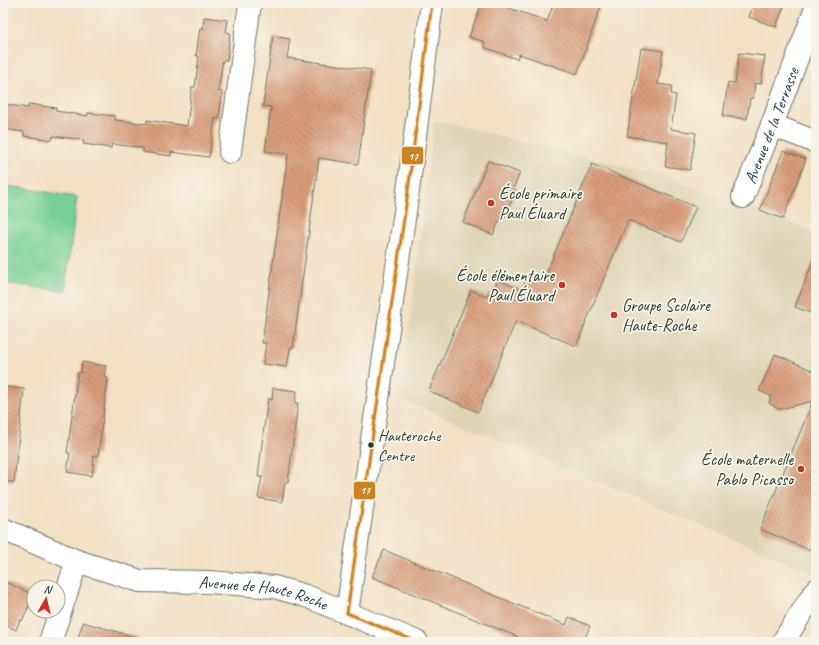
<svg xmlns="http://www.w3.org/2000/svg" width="819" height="645" font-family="Caveat,sans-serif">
	<defs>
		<pattern id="building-back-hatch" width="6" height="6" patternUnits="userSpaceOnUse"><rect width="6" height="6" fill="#d99e7a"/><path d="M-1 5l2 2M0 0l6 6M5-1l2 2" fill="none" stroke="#af8265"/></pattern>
	</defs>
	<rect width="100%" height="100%" fill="#f7f3e8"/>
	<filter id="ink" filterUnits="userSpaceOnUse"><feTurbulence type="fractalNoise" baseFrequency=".025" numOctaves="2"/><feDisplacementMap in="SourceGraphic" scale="8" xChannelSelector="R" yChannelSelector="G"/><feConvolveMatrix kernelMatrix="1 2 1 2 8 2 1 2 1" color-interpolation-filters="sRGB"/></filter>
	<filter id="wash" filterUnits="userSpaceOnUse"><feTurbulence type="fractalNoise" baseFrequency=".012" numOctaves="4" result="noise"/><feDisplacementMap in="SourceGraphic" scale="16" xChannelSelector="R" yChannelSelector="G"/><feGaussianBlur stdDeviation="0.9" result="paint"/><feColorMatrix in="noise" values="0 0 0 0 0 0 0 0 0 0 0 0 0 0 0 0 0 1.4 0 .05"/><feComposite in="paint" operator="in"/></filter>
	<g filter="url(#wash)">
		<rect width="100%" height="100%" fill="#f2e0c3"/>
		<polygon fill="#dfd4b5" points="434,121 448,123 646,172 647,169 816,232 816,569 814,573 401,399"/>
		<polygon fill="#77d096" stroke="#4b8665" points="3,185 77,197 65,291 3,283"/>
		<g id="blocks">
			<g fill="url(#building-back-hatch)">
				<polygon points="482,3 494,3 547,21 554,3 602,3 577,74 519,54 517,59 484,47 485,42 469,37"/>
				<polygon points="754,3 785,3 776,27 749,17"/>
				<polygon points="204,17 228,20 226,32 230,33 227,60 223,60 218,91 222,92 219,119 215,118 209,157 171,152 171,156 156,154 143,152 143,148 112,144 111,148 83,144 84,140 53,136 52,140 24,136 24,132 3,129 3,104 28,108 29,104 56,108 56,111 87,116 88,113 115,116 115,120 147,124 147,120 187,126 192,87 195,87 199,56 196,56 200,28 203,29"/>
				<polygon points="273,36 290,39 287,58 371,70 358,164 319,158 293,348 290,348 287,367 263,364 266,343 262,343 288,154 265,151 271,107 263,106"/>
				<polygon points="641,48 663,51 658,84 672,86 671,94 676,95 671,129 696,133 690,170 665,166 668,142 627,136"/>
				<polygon points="739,53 765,56 761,84 755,83 753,99 750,98 747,119 723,116 728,82 735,83"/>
				<polygon points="783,151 806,159 783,219 760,210"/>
				<polygon points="488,161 520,173 513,189 516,190 505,217 502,215 493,235 463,222"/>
				<polygon points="592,164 696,207 681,242 628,220 576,346 516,321 478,412 429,391 471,290 486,297 488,293 492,294 498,280 522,290 528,275 543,281"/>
				<polygon points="815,256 816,257 816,315 795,307"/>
				<polygon points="775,354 816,372 816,534 809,550 760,529 813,401 781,409 778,409 769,403 771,396 759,391"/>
				<polygon points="82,362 106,366 104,377 108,378 98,456 94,455 92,476 67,472 70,453 67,453 78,372 81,373"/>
				<polygon points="3,387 24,389 14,482 3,482"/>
				<polygon points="273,388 297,391 295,403 298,403 288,482 285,482 282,502 258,498 262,477 258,477 264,427 268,399 272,400"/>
				<polygon points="384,550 566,625 569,617 590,626 583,642 530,642 372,577"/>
				<polygon points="3,581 34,595 22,621 20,620 16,630 3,624"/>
				<polygon points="83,622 139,638 138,642 77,642"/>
			</g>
		</g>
	</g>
	<g filter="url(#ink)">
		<use href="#blocks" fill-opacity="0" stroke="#697666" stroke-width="1"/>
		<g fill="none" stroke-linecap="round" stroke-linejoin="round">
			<g stroke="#697666" stroke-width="24">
				<g id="minor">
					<polyline points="772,125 816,142"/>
					<polyline points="230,152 250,3"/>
					<path id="s1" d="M743,197L772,125L816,8"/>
					<path id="s2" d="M3,529L77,561L140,581L209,582L274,587L306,596L417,642"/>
					<polyline points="347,613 408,191 432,3"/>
					<polyline points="50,642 77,561"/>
					<polyline points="783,642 816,590"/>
				</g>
			</g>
			<use href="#minor" stroke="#fff" stroke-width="22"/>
			<g stroke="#f7f3e8" stroke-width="6">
				<g id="bus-1">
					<polyline points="347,613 408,191 432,3"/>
					<polyline points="347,613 417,642"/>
				</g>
			</g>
			<use href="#bus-1" stroke="#cc8322" stroke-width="3"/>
		</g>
	</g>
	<g fill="#c8321e" stroke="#f7f3e8" stroke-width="1.5">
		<circle cx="491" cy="203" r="4"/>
		<circle cx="562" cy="285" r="4"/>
		<circle cx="614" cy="315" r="4"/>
		<circle cx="801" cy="469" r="4"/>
	</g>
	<circle fill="#1f3d34" stroke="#f7f3e8" stroke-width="1.5" cx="371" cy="445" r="3.5"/>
	<g text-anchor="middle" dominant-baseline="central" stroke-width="3.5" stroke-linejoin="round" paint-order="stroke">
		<g font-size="16" fill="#1f3d34" stroke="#f7f3e8" text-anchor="start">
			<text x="378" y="436">Hauteroche<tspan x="378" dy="20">Centre</tspan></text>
		</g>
		<g font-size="17" fill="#1f3d34" stroke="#f7f3e8">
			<text stroke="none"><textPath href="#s1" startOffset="77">Avenue de la Terrasse</textPath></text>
			<text stroke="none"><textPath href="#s2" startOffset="271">Avenue de Haute Roche</textPath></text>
		</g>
		<g font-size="17" fill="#1f3d34" stroke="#f7f3e8" text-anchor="start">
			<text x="499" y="193">École primaire<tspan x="499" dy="20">Paul Éluard</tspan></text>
			<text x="554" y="275" text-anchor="end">École élémentaire<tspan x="554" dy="20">Paul Éluard</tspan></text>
			<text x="622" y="305">Groupe Scolaire<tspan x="622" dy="20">Haute-Roche</tspan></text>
			<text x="793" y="459" text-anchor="end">École maternelle<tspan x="793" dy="20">Pablo Picasso</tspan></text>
		</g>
	</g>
	<g stroke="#f7f3e8" stroke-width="1.5">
		<rect x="401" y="146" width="23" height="19" rx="4" fill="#cc8322"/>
		<rect x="353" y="481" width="23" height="19" rx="4" fill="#cc8322"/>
	</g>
	<g font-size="11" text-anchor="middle" font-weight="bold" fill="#fff">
		<text x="413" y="160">17</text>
		<text x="365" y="494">17</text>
	</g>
	<rect width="819" height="645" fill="none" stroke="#f7f3e8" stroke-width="16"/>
	<g transform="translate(46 599) rotate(8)"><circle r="19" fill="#f7f3e8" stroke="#a1aaa0"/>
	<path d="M0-3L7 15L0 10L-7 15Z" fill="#c8321e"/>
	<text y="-6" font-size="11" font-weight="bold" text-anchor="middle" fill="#1f3d34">N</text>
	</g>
</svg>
